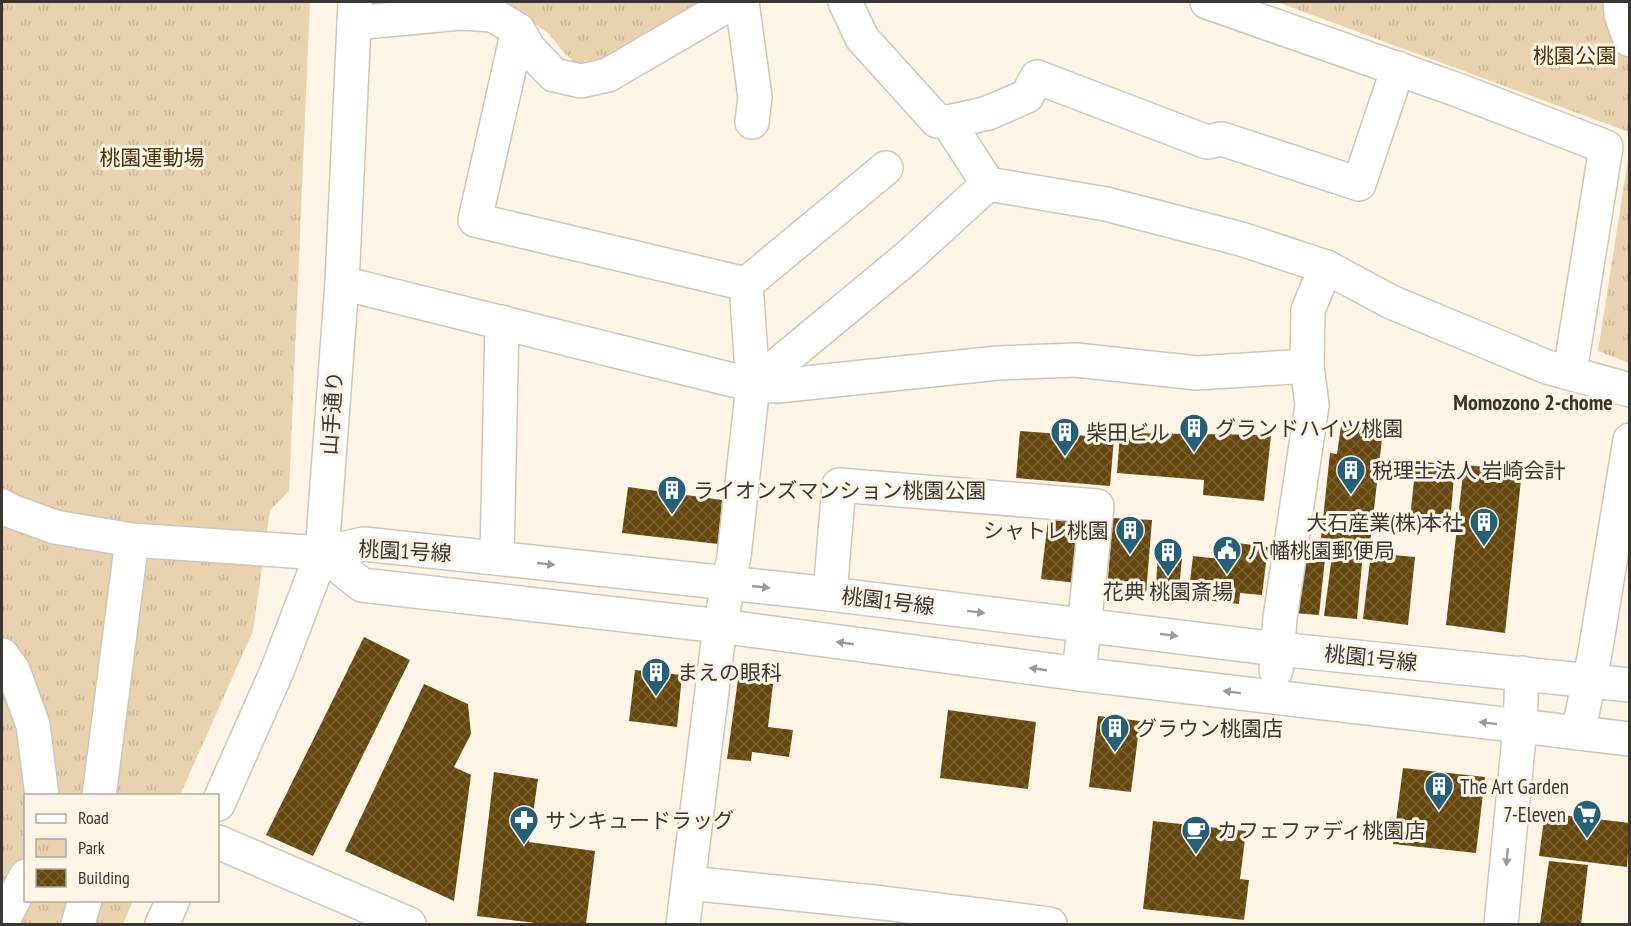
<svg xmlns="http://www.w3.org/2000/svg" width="1631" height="926" font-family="'PT Sans Narrow','Noto Sans JP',sans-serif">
	<defs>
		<pattern id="park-tufts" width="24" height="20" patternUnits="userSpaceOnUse" patternTransform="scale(1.5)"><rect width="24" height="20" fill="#ead2ae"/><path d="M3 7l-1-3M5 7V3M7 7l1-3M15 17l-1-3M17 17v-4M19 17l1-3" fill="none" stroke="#c9b596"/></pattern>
		<pattern id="building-cross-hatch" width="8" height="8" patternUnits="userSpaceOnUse" patternTransform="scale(1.5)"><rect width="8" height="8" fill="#65470d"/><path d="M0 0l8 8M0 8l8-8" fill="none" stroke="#786031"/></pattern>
	</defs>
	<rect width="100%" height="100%" fill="#fef5e7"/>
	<g fill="url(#park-tufts)">
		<polygon points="2,2 310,2 289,491 270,510 253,631 180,795 26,796 26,900 133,901 123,924 2,924"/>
		<polygon points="473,2 702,2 599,60 576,63 565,54 549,34 507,3"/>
		<polygon points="1277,2 1629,2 1629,132"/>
		<polygon points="1629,153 1629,363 1598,351"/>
	</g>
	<g fill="url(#building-cross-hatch)">
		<polygon points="1341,426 1383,430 1370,544 1321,538 1330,453 1337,454"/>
		<polygon points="1020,431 1114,438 1110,486 1016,478"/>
		<polygon points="1120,433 1271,435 1264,501 1203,495 1204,480 1117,473"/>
		<polygon points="1416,461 1455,465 1450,523 1410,519"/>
		<polygon points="1464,465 1522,470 1505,633 1446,625"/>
		<polygon points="628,487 722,500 718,544 622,533"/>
		<polygon points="1049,512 1085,515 1078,583 1041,579"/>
		<polygon points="1113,518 1152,520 1146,594 1107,590"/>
		<polygon points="1222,541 1268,547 1262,595 1240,593 1239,604 1188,598 1193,556 1220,559"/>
		<polygon points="1333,548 1363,552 1357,619 1324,616"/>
		<polygon points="1371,553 1415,557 1408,625 1363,619"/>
		<polygon points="1158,557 1182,559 1178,598 1155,596"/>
		<polygon points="1300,557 1325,559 1319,615 1294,613"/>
		<polygon points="364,637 410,660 313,856 266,835"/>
		<polygon points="635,670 682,675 677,727 629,721"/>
		<polygon points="738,679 773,684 768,727 793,730 789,757 752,752 751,761 727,759"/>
		<polygon points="424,684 468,704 471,734 454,767 471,775 454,901 345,851"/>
		<polygon points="948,710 1036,722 1028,789 940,778"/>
		<polygon points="1098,716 1140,721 1131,792 1089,787"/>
		<polygon points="1403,768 1485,777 1476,853 1393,844"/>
		<polygon points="494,772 538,779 529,842 595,851 586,924 544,924 477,916"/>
		<polygon points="1545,813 1630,823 1627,867 1539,856"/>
		<polygon points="1153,821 1246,831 1240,879 1249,880 1244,920 1143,909"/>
		<polygon points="1549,861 1588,865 1581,924 1540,924"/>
	</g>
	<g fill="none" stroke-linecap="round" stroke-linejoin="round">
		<g stroke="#cfc6b9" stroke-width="36">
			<g id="minor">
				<polyline points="742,2 755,97 752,122"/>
				<polyline points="845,2 862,38 937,121 948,122 988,184"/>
				<polyline points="1207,2 1455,89 1606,147 1570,372"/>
				<polyline points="1620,2 1621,14 1630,40"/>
				<polyline points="354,23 460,13 493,15 518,30 529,49 554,75 581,81 608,75 733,2"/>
				<polyline points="518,30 475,220 746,284 753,385 734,556 720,626 683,924"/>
				<polyline points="948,122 988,113 1027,96 1037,77 1207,142 1222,139 1359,184 1398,68"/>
				<polyline points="342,283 753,385 908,257 988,184 1106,204 1241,239 1326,267 1391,302 1547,367 1630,390"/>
				<polyline points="746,284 886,168"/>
				<polyline points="753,385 777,386 998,363 1076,360 1197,373 1307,366"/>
				<polyline points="2,506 11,511 55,527 132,540 322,553 364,544 830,594 1278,649 1630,685"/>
				<polyline points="322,553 362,585 720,626 1079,674 1630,739"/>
				<polyline points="497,558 502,322"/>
				<polyline points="830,594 839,485 1097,506 1079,674"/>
				<polyline points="2,655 13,670 33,725 42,796"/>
				<polyline points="1276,670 1280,618 1312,405 1307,366 1308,310 1326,267"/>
				<polyline points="1578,733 1595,653 1630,440"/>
				<polyline points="99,796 132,540"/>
				<polyline points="218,804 277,671 322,553 342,283 355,2"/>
				<polyline points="218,842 409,924"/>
				<polyline points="689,883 883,903 1050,924"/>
				<polyline points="2,922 26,876"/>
				<polyline points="78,924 85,900"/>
				<polyline points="162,924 173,900"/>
				<polyline points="1501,924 1520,727 1522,673"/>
			</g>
		</g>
		<use href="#minor" stroke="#fff" stroke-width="33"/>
	</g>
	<defs><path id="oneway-solid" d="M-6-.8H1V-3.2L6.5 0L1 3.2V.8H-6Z" transform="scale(1.5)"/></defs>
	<g fill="#9c9a98">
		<use href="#oneway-solid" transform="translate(546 564) rotate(6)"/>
		<use href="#oneway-solid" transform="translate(761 587) rotate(6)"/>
		<use href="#oneway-solid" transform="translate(976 612) rotate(7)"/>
		<use href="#oneway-solid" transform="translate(1169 635) rotate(7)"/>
		<use href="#oneway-solid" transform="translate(845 643) rotate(-172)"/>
		<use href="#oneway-solid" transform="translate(1038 669) rotate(-172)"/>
		<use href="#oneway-solid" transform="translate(1232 692) rotate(-173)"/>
		<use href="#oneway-solid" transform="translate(1488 723) rotate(-173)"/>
		<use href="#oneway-solid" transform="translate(1507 857) rotate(95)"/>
	</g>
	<defs>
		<g id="building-pin" transform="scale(1.5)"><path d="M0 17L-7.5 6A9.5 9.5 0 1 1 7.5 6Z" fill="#256079" stroke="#fef5e7"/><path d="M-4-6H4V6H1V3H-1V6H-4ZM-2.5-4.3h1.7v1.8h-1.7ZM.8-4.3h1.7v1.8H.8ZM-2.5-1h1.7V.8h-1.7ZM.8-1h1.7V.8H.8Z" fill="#fff"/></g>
		<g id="civic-pin" transform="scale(1.5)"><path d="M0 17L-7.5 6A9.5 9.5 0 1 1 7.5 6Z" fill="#256079" stroke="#fef5e7"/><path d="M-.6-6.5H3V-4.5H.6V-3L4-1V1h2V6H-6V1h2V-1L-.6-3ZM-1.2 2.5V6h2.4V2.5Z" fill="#fff"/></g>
		<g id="supermarket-pin" transform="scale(1.5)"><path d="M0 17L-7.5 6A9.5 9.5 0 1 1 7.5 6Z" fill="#256079" stroke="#fef5e7"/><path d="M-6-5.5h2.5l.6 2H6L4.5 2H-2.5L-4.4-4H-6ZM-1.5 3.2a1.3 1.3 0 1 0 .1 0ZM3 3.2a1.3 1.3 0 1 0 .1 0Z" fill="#fff"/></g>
		<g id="pharmacy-pin" transform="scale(1.5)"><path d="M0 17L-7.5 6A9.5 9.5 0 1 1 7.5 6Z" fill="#256079" stroke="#fef5e7"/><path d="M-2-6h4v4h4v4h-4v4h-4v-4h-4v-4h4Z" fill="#fff"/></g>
		<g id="cafe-pin" transform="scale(1.5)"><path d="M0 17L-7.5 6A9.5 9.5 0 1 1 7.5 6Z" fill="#256079" stroke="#fef5e7"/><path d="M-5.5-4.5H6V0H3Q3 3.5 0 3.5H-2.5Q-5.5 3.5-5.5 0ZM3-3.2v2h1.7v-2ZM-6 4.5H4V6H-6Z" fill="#fff"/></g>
	</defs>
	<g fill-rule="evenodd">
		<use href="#building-pin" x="1194" y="428"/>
		<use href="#building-pin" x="1065" y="432"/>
		<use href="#building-pin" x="1351" y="470"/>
		<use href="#building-pin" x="672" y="490"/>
		<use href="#building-pin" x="1484" y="522"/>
		<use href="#building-pin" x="1130" y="530"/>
		<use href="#civic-pin" x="1227" y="550"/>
		<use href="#building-pin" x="1168" y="552"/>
		<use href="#building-pin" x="656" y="672"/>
		<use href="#building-pin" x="1115" y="728"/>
		<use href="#building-pin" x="1439" y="786"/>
		<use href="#supermarket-pin" x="1587" y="814"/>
		<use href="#pharmacy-pin" x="524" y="820"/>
		<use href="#cafe-pin" x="1196" y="830"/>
	</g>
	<g text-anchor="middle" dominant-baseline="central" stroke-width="6" stroke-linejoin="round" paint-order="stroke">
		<g font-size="21" fill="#4b3406" stroke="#fef5e7">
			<text x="1575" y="55">桃園公園</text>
			<text x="152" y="157">桃園運動場</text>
		</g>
		<g font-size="21" fill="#3a3631" stroke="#fef5e7">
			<text transform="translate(332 413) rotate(-86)">山手通り</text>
			<text transform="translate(405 551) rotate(3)">桃園1号線</text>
			<text transform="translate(888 601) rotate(7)">桃園1号線</text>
			<text transform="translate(1371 658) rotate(6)">桃園1号線</text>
		</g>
		<g font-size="21" fill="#3a3631" stroke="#fef5e7" text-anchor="start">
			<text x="1215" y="428">グランドハイツ桃園</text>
			<text x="1086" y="432">柴田ビル</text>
			<text x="1372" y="470">税理士法人 岩崎会計</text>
			<text x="693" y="490">ライオンズマンション桃園公園</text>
			<text x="1463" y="522" text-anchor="end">大石産業(株)本社</text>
			<text x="1109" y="530" text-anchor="end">シャトレ桃園</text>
			<text x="1248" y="550">八幡桃園郵便局</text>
			<text x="1168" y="591" text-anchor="middle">花典 桃園斎場</text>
			<text x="677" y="672">まえの眼科</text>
			<text x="1136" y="728">グラウン桃園店</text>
			<text x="1460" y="786">The Art Garden</text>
			<text x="1566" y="814" text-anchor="end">7-Eleven</text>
			<text x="545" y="820">サンキュードラッグ</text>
			<text x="1217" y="830">カフェファディ桃園店</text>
		</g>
		<g font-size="22" font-weight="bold" fill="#3c3429" stroke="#fef5e7">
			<text x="1533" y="402">Momozono 2-chome</text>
		</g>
	</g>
	<rect width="1631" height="926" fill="none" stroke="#3a3631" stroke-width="6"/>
	<rect x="24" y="794" width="195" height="108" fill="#fef5e7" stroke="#b0a99e" stroke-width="1.5"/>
	<rect x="36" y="814" width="30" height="9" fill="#ffffff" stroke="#b0a99e" stroke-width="1.5"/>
	<text x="78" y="824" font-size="18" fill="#3a3631">Road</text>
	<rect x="36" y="839" width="30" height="18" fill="url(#park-tufts)" stroke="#b0a99e" stroke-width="1.5"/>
	<text x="78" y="854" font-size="18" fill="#3a3631">Park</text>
	<rect x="36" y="869" width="30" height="18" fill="url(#building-cross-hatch)" stroke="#b0a99e" stroke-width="1.5"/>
	<text x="78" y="884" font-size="18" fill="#3a3631">Building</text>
</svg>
